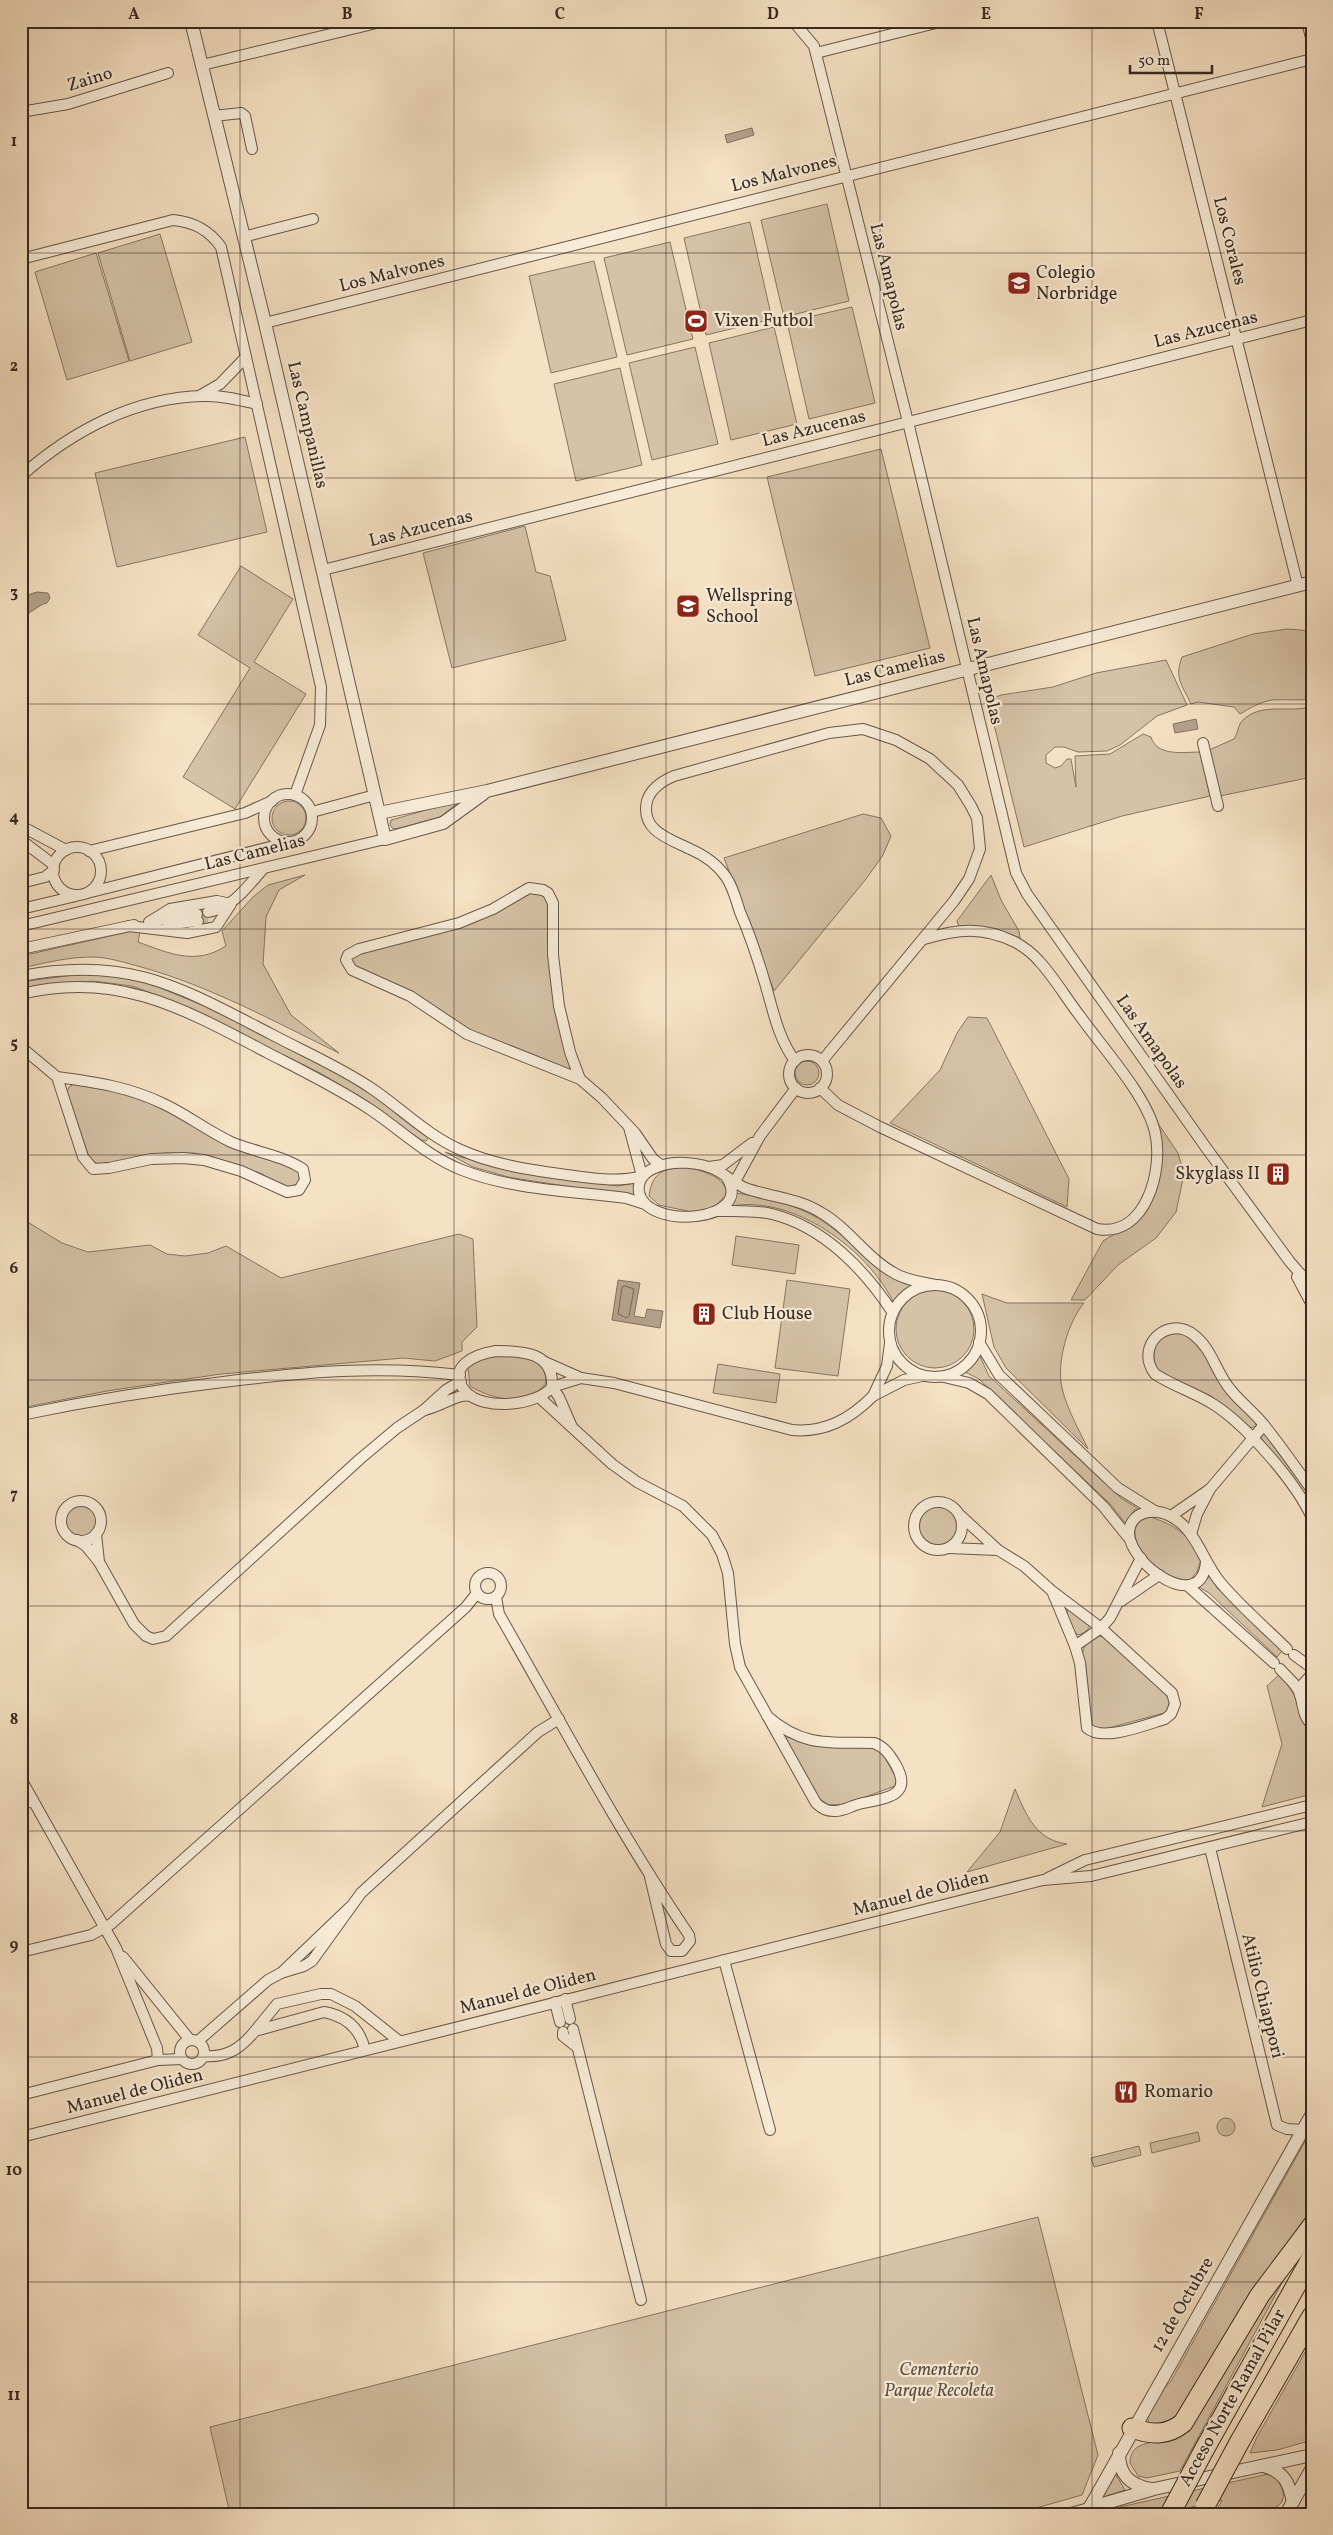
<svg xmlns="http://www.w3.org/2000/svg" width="1333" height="2535" font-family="Vollkorn,serif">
	<rect width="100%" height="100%" fill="#f5e1c3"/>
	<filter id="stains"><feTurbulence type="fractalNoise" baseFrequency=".004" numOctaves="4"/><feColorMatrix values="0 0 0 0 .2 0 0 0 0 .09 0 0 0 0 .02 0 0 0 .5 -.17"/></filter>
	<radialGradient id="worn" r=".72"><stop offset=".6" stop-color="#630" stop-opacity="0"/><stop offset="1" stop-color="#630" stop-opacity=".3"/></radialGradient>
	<g fill="#d5c2a7" stroke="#867664">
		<polygon points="827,204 849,301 784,317 761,220"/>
		<polygon points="750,222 772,319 706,335 684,238"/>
		<polygon points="160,234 192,342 130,361 98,253"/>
		<polygon points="670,242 693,339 627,355 604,258"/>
		<polygon points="96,253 129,361 67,380 35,272"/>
		<polygon points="594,261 617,357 551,373 529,276"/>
		<polygon points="852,307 875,403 809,419 787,322"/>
		<polygon points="774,327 797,424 731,440 709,343"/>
		<polygon points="695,347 718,444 652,460 629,363"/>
		<polygon points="620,368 642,465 576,481 554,384"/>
		<polygon points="245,437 267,532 117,567 95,473"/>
		<polygon points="881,449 930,648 815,676 767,477"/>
		<polygon points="525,526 536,572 550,576 566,640 452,668 423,553"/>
		<polygon points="241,566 293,599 254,662 306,694 235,809 183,777 250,668 198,635"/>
		<path d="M1287,629L1312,631V699C1298,701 1286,699 1272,700C1260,702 1250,708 1240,714L1234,707L1198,702L1191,704C1182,685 1174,678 1182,657L1253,634Z"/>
		<path d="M1166,660L1187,705L1157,716L1120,745L1107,751L1078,752L1064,747H1055L1046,755V763L1055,768L1061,766L1067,759H1071L1076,787L1075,756L1110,754L1143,734L1151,737C1157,757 1184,752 1200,752L1210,796L1122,816L1024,847L988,700L1001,695L1053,687L1096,673Z"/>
		<path d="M1312,706V777L1220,796L1209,750L1234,739C1238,733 1238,725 1242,721C1261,701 1290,714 1312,706Z"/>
		<polygon points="462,800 440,817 400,828 393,829 390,825 391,820"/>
		<circle cx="289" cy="818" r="17"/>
		<polygon points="863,814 881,818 891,836 883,855 866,879 774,991 724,858"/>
		<path d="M305,875L279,890L266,917L263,964L291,1015L339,1053C275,1022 210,986 141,967C126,963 108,957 92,957C68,957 45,963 21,968V956L133,931L140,932L138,942C169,953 195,966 226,946L222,931L253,897L268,885Z"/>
		<path d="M991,875L1001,900L1019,931L1020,938C998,930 982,924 959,927L957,921Z"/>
		<polygon points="523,890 548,893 553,955 580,1079 482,1042 410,996 352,970 348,955 459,923"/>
		<polygon points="96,972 143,981 207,1007 338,1073 397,1111 427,1133 428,1138 426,1141 421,1140 362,1098 320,1073 173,1001 132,986 93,981 21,990 21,982"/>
		<polygon points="968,1017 987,1018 1069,1179 1067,1207 890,1123 940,1070 957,1033"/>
		<circle cx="807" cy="1073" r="12"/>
		<polygon points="74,1084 99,1086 151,1102 299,1171 299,1183 290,1187 278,1184 262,1174 238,1165 194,1153 164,1153 100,1165 90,1160 67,1092 69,1087"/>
		<polygon points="1155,1119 1178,1153 1184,1174 1176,1212 1156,1238 1118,1265 1085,1300 1071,1300 1103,1241 1131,1224 1156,1188 1161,1169 1162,1146"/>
		<polygon points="445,1152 464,1158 470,1157 597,1183 618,1186 636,1183 635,1197 508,1177 473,1167"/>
		<path d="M688,1167C704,1172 725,1176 727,1194L713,1209L692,1212L659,1205L649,1196C652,1171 665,1168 688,1167Z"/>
		<path d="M736,1193C771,1198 807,1207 835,1230C861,1250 879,1277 912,1286L905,1290L894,1303C867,1249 794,1195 731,1206Z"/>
		<polygon points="21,1218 62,1243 88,1252 150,1245 167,1254 185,1256 208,1253 226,1246 281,1278 459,1234 473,1239 477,1327 462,1342 462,1351 435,1361 403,1358 221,1374 107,1391 21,1408"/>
		<polygon points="736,1236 799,1245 795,1274 732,1265"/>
		<polygon points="787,1280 850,1289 838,1376 775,1368"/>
		<circle cx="935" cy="1329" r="39"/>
		<path d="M982,1294L1007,1303H1084C1068,1322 1056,1363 1062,1388C1067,1409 1079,1430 1088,1449L1006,1368L994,1347Z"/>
		<path d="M1177,1331L1198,1342L1256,1421V1426L1251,1428L1211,1396L1168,1377L1155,1367C1152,1344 1154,1335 1177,1331Z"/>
		<path d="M496,1354C518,1355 547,1354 546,1383C528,1408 493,1400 470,1386L468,1367L473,1361Z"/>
		<polygon points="980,1356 989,1376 1121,1498 1140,1510 1134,1510 1126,1524 1111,1505 979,1379 965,1372"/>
		<polygon points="718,1364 780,1374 776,1403 713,1393"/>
		<polygon points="1263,1434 1267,1435 1312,1498 1312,1505 1261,1438"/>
		<circle cx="81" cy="1520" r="16"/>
		<circle cx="938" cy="1525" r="20"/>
		<path d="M1150,1517C1176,1525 1189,1535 1201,1559L1197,1572L1190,1580C1169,1582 1133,1553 1135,1531C1135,1527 1139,1523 1141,1520Z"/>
		<polygon points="1210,1576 1217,1588 1282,1651 1277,1657 1209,1593 1199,1587"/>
		<path d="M1070,1609L1090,1623C1089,1630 1085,1633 1078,1635C1072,1630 1068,1619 1067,1611Z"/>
		<polygon points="1099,1636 1106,1638 1170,1698 1168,1712 1101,1730 1091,1726 1086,1667 1082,1654 1086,1643"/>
		<polygon points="1280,1674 1296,1697 1301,1717 1312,1730 1312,1794 1262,1807 1282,1744 1267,1686"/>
		<polygon points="787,1737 815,1746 869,1745 881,1750 897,1780 895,1786 846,1804 829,1805 818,1798 786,1742"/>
		<path d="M1015,1789C1026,1815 1036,1840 1067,1844L967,1872L1000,1832Z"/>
		<circle cx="1226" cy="2127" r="9"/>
		<path d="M1312,2129V2208L1239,2311L1175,2423L1150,2425C1141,2410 1161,2393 1171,2381Z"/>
		<polygon points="1198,2132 1200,2141 1152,2153 1150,2143"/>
		<polygon points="1139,2146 1141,2155 1094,2167 1091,2158"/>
		<polygon points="1038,2217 1098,2455 1082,2495 1015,2514 230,2514 210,2427"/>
		<path d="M1290,2268L1180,2471L1147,2478L1138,2476L1130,2463C1130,2444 1146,2444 1161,2440Z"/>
		<polygon points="1312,2340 1312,2375 1309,2392 1312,2399 1312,2437 1309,2441 1277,2450 1250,2453 1257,2437"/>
		<polygon points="1115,2473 1125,2490 1100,2498"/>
		<path d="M1268,2474L1274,2475C1308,2519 1240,2514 1215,2514L1222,2500L1162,2514H1098L1102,2511Z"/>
	</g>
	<g fill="#b5a28c" stroke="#837261">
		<polygon points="752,128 754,135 727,143 725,135"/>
		<path d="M37,592L48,593L50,598L47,603C37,605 31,615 21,615V597Z"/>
		<polygon points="1196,719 1198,729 1175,733 1173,724"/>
		<polygon points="618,1280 640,1283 634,1316 645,1318 647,1309 663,1311 660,1328 612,1320"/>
	</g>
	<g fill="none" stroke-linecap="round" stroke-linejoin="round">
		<polygon stroke="#766656" stroke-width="1" points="625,1286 634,1289 629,1316 627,1318 618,1314 622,1288"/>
		<polyline stroke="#cfbca3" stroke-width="10" stroke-dasharray="10 5" stroke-linecap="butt" points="198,921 210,918"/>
		<g stroke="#67574a" stroke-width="12">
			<g id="minor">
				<polyline points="793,21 814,46 908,422 1016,873 1027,894 1207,1149 1290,1262 1312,1287"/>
				<polyline points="1157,21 1298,586"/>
				<polyline points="1307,21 1312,42"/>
				<polyline points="816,53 944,21"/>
				<polyline points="202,65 385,21"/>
				<polyline points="21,112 68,104 168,73"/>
				<polyline points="214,116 241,113 245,116 252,149"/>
				<polyline points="243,237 313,219"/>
				<path d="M21,259L173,220C194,222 209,230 221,247L321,687L320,725L295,795"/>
				<polyline points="265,323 1312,59"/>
				<polyline points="201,395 220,384 246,357"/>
				<path d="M21,476C72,431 135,397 204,396C221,395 240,400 257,404"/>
				<polyline points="323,570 1312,320"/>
				<polyline points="1203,743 1218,806"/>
				<circle cx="288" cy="818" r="24"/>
				<polyline points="312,812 375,795"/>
				<polyline points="21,826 66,850"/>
				<polyline points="21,840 54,865"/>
				<circle cx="77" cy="871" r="24"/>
				<polyline points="89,851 245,813 272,801"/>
				<polyline points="21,883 45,877 54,870"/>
				<polyline points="87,893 290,842"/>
				<polyline points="21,909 76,896"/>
				<path d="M208,912C233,908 247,887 263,869"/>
				<polyline points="153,921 197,914"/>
				<polyline points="168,924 198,921"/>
				<polyline points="21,926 385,839"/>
				<polyline points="129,926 187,933 216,927 231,904 217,901 170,909 149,922"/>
				<polyline points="21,949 134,925"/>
				<path d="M21,976C128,955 180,987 271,1034C305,1052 340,1067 371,1088C401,1108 428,1136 461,1150C494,1165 532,1170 567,1175C592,1178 617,1183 642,1176L629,1127"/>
				<path d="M21,994C118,970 186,1010 268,1053C303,1071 338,1088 371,1110C401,1130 428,1157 462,1170C513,1190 572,1191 626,1198L645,1204"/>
				<path d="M21,1047L57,1077L83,1157L93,1169L109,1168L151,1159L183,1158L204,1160L241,1171L287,1192L299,1190L305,1180L303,1169C281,1155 255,1152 231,1142C208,1131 187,1115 164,1104C129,1087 95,1082 57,1077"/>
				<circle cx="808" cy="1074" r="19"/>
				<path d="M795,1061C778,1038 773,1010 765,983C758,959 750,935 740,912C736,900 733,887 726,877C717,864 704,855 690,849C670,839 640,831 647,801C651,788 662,781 674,776L829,733L863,729L896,740L930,759L958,785L971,806L977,818L980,849L969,879L954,901L822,1061"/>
				<polyline points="580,1079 570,1052 559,1006 553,955 553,903 548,893 543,890 529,888 493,909 459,923 359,949 348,955 346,960 352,970 410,996 467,1034 580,1079 602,1098 635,1133 653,1159 661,1165"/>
				<path d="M820,1088L838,1105L880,1127L1097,1229C1146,1238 1164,1169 1155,1132C1147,1096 1102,1047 1080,1016C1066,998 1054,977 1039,961C1033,954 1024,947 1015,942C982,926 958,929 924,939"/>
				<polyline points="709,1167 723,1165 752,1143"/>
				<path d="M727,1178C755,1222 646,1231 639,1192C637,1179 646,1171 657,1167C673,1160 700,1162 716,1170C726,1175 734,1183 745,1188C770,1197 797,1198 820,1212C849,1228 867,1259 896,1274C909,1281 923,1282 936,1285"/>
				<polyline points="732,1187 760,1136 796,1088"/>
				<path d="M718,1211C736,1211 755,1210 772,1214C824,1227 865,1270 893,1313"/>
				<polyline points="1297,1277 1312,1305"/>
				<circle cx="935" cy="1331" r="46"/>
				<polyline points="979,1342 999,1375 1118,1488 1155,1511"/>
				<polyline points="890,1343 887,1366 873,1396 904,1380 922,1376"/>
				<path d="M496,1351C523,1351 554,1352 552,1387C537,1406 483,1411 466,1392C444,1367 476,1354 496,1351Z"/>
				<path d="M545,1362L581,1378L614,1383L792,1430C825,1433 850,1419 873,1396"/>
				<polyline points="944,1377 969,1383 988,1394 1103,1506 1128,1537"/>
				<path d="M461,1381L446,1390L424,1410C441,1407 457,1393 471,1396"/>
				<path d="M540,1398L612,1464L637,1482L683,1506L712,1535L722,1554L728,1573L735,1644L740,1667L816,1803C820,1807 826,1811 833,1811C842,1812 851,1806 859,1804C883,1798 914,1798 896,1765C890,1755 885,1747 874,1743C830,1742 804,1748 767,1716"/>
				<path d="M21,1415C88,1401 155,1390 223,1382C304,1372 379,1365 460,1375"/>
				<polyline points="572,1427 559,1397 552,1387 581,1378"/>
				<polyline points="1210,1489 1264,1425"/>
				<path d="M1312,1490C1296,1468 1281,1446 1264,1425C1254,1412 1240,1402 1230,1389C1216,1372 1212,1349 1194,1335C1167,1314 1134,1347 1155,1374C1173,1386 1194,1392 1213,1404C1246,1425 1296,1482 1312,1518"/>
				<circle cx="81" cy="1521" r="20"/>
				<circle cx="938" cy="1526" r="24"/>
				<polyline points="1171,1516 1210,1489 1197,1514 1191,1534"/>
				<polyline points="77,1540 86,1546 99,1562 96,1534"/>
				<polyline points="949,1548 998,1550 961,1516"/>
				<path d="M998,1550L1024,1566L1052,1591L1101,1628L1172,1693L1175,1704L1171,1714L1165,1719C1145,1725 1103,1742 1087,1728L1080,1663L1075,1646L1052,1591"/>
				<polyline points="99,1562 134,1624 146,1636 153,1639 166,1636 360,1459 397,1428 424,1410"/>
				<path d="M1206,1562C1201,1621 1112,1553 1132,1522C1136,1516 1141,1513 1148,1512C1162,1510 1175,1517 1185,1527C1200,1543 1206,1565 1220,1582C1240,1606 1265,1627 1287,1649"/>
				<circle cx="488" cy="1586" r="13"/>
				<polyline points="1188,1586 1274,1663"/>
				<path d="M496,1597L499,1614C561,1722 619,1832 689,1935L690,1941L682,1951H671L666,1944L650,1877"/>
				<polyline points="1121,1601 1159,1575"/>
				<polyline points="1075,1646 1101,1628 1110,1618 1141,1558"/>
				<polyline points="1294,1655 1312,1668"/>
				<path d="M1280,1669C1287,1677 1298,1685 1300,1695C1304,1707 1302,1715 1312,1725"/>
				<polyline points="1300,1695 1303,1684 1312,1674"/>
				<polyline points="21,1779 116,1948 157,2048 158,2060"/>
				<polyline points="21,1806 33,1800"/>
				<polyline points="1210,1848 1277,2125 1287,2129 1303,2130"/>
				<polyline points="1048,1878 1085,1860 1312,1805"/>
				<polyline points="350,1907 281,1973 304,1966 312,1961 361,1893 538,1732 559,1719"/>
				<polyline points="21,1952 91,1935 111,1924 466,1607 477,1593"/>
				<polyline points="123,1957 190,2040"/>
				<polyline points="724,1960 770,2130"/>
				<polyline points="565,1999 570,2019"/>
				<polyline points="555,2002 560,2022"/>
				<polyline points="573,2029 641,2300"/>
				<polyline points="563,2032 563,2036 577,2047"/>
				<circle cx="192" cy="2052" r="12"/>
				<polyline points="198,2041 268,1980 281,1973"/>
				<path d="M365,2050C360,2028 346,2016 324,2012L255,2031L277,2004L321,1994H331L355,2006L399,2041"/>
				<path d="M204,2056C227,2058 241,2048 255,2031"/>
				<polyline points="21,2095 158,2060 182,2059"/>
				<polyline points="21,2137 1043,1880 1091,1876 1312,1822"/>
				<polyline points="1067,2514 1089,2508"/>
			</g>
		</g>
		<g stroke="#67574a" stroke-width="14">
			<g id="tertiary">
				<polyline points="191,21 265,323 385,839 443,823 483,794"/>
				<polyline points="379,813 487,791 1312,582"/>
				<path d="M1119,2453C1119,2474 1129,2485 1151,2489"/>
				<path d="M1264,2466C1284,2472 1289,2482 1293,2502"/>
				<polyline points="1089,2508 1154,2489 1312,2455"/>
				<polyline points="1086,2514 1312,2114"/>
				<polyline points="1286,2514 1312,2468"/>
			</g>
		</g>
		<g stroke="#382921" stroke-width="21">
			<g id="motorway">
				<path d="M1132,2428C1151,2435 1167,2436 1183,2423L1260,2295L1312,2226"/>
				<polyline points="1240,2441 1312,2316"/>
				<polyline points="1204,2450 1312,2257"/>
			</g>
		</g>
		<use href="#minor" stroke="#f8ecd8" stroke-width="10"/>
		<use href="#tertiary" stroke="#f8ecd8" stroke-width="12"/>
		<use href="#motorway" stroke="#f5e1c3" stroke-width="19"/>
		<g stroke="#382921" stroke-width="21" stroke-linecap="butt">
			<g id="motorway-bridge">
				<polyline points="1205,2506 1240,2441"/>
				<polyline points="1170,2514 1204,2450"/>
			</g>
		</g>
		<use href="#motorway-bridge" stroke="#f5e1c3" stroke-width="19"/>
	</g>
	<path fill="none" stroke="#382921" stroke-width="1" stroke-opacity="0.55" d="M240,21V2514M454,21V2514M666,21V2514M880,21V2514M1092,21V2514M21,253H1312M21,478H1312M21,704H1312M21,929H1312M21,1155H1312M21,1380H1312M21,1606H1312M21,1831H1312M21,2057H1312M21,2282H1312"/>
	<defs>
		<g id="school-square" transform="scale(1.25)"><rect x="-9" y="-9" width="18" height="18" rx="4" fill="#8f2418" stroke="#f8ecd8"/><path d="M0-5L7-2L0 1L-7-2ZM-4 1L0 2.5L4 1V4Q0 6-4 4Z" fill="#fff"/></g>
		<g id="stadium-square" transform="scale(1.25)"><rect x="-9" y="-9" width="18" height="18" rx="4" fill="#8f2418" stroke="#f8ecd8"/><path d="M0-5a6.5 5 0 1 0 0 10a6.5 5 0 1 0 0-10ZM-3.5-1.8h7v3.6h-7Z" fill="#fff"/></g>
		<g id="building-square" transform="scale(1.25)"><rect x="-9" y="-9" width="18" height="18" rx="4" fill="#8f2418" stroke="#f8ecd8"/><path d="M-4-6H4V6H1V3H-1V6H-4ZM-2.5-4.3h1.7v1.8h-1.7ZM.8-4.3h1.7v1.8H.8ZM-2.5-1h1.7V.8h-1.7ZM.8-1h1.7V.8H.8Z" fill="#fff"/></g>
		<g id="restaurant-square" transform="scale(1.25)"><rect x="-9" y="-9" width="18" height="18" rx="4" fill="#8f2418" stroke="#f8ecd8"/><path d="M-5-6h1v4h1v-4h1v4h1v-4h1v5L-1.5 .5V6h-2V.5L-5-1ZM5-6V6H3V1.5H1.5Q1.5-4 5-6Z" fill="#fff"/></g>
	</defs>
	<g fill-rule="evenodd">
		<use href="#school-square" x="1019" y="283"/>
		<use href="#stadium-square" x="696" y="321"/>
		<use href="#school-square" x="688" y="606"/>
		<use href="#building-square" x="1278" y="1174"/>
		<use href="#building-square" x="704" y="1314"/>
		<use href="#restaurant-square" x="1126" y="2092"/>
	</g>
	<g text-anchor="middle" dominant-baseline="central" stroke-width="4.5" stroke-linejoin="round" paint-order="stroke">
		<g font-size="18" fill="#382921" stroke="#f8ecd8">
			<text transform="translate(90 80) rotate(-17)">Zaino</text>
			<text transform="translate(784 174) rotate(-14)">Los Malvones</text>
			<text transform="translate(1229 241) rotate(76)">Los Corales</text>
			<text transform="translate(392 274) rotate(-14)">Los Malvones</text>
			<text transform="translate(888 277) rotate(76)">Las Amapolas</text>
			<text transform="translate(1206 330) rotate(-14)">Las Azucenas</text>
			<text transform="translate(307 425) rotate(77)">Las Campanillas</text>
			<text transform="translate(814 429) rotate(-14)">Las Azucenas</text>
			<text transform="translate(421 529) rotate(-14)">Las Azucenas</text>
			<text transform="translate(895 669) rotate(-14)">Las Camelias</text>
			<text transform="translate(984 671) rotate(77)">Las Amapolas</text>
			<text transform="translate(255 853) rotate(-14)">Las Camelias</text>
			<text transform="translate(1151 1042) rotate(55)">Las Amapolas</text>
			<text transform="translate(921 1894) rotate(-14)">Manuel de Oliden</text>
			<text transform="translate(528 1992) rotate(-14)">Manuel de Oliden</text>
			<text transform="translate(1262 1996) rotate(76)">Atilio Chiappori</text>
			<text transform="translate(135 2092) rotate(-14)">Manuel de Oliden</text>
			<text transform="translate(1183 2305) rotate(-60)">12 de Octubre</text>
			<text transform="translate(1233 2398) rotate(-61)">Acceso Norte Ramal Pilar</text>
		</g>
		<g font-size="18" fill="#382921" stroke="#f8ecd8" text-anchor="start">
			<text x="1036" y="273">Colegio<tspan x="1036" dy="21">Norbridge</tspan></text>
			<text x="714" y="321">Vixen Futbol</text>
			<text x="706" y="596">Wellspring<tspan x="706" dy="21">School</tspan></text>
			<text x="1260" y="1174" text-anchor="end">Skyglass II</text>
			<text x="722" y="1314">Club House</text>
			<text x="1144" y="2092">Romario</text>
		</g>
		<g font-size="18" font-style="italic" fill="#5f4f42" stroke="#f8ecd8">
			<text x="939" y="2370">Cementerio<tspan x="939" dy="21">Parque Recoleta</tspan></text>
		</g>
	</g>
	<rect width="1333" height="2535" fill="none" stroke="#f5e1c3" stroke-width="55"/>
	<path d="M1130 65v8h82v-8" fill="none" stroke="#382921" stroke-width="2.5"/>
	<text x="1138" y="65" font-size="15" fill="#382921" stroke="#f8ecd8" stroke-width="4" paint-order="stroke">50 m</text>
	<rect x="28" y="28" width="1278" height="2480" fill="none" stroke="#382921" stroke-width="2"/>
	<g font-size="16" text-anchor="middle" font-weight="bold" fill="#382921">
		<text x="134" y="19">A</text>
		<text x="347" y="19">B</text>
		<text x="560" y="19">C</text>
		<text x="773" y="19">D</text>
		<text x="986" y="19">E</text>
		<text x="1199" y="19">F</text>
		<text x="14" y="146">1</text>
		<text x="14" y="371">2</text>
		<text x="14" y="597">3</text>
		<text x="14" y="822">4</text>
		<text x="14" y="1048">5</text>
		<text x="14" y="1273">6</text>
		<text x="14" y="1499">7</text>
		<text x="14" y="1724">8</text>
		<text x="14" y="1950">9</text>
		<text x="14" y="2175">10</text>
		<text x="14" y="2400">11</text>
	</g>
	<rect width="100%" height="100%" filter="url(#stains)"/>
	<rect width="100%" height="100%" fill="url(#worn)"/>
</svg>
